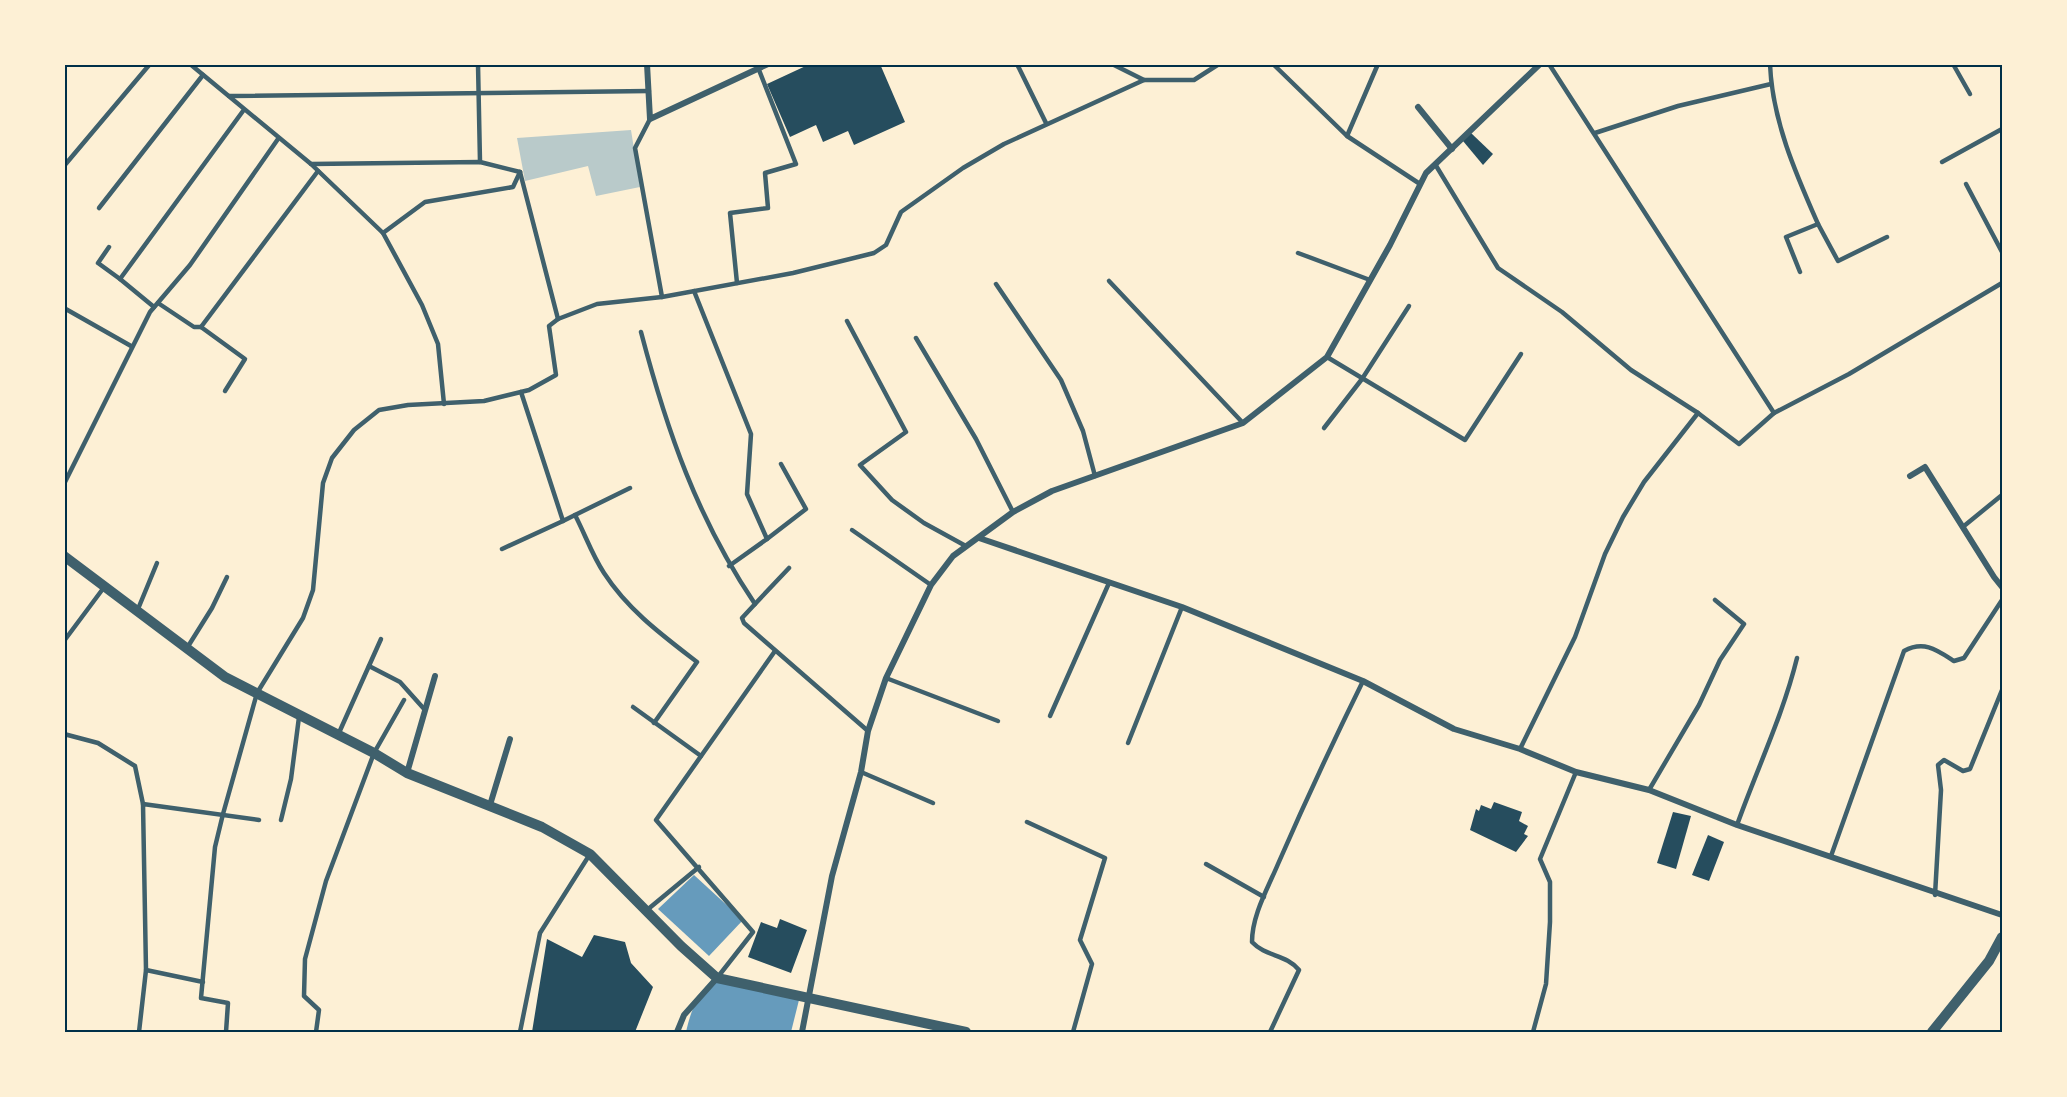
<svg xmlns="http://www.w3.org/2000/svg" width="2067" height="1097" font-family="'IBM Plex Sans',sans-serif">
	<rect width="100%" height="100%" fill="#fdf0d5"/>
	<polygon fill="#b9caca" points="631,130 640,187 596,196 588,166 525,181 517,138"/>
	<g fill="#669bbc">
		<polygon points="694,875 743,920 709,956 658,909"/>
		<path d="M716,977L799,1000L791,1032H686C691,1009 698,993 716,977Z"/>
	</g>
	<g fill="#264d5e">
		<polygon points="810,64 880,64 905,122 854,145 848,131 823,142 816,125 790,137 767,84"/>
		<polygon points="1471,133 1493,154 1483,165 1463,141"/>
		<polygon points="1494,802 1522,812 1519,821 1528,826 1524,834 1528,836 1516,852 1470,830 1476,809 1479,811 1481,805 1491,809"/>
		<polygon points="1673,812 1691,816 1676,869 1657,863"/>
		<polygon points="1708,835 1724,842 1709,881 1692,875"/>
		<polygon points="780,919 807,930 791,973 748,957 761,922 777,928"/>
		<polygon points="594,935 625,942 631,963 653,987 635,1032 532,1032 547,939 582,957"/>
	</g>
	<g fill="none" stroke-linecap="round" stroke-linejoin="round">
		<g stroke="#3f606c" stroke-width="4.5">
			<polyline points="190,64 311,164 383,233 422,305 438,344 444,404"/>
			<polyline points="478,64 480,162"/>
			<polyline points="1017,64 1046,123"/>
			<polyline points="1112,64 1144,80"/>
			<polyline points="1273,64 1347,136 1420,184"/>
			<polyline points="1549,64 1774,413"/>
			<path d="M1770,64C1772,120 1796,174 1818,224L1786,237L1800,272"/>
			<polyline points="1953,64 1970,94"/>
			<polyline points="229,96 649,91"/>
			<polyline points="650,119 635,148 662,297"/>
			<polyline points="1595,133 1678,106 1771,84"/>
			<polyline points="1347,136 1378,64"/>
			<polyline points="1942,162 2002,129"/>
			<polyline points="311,164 480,162 520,172"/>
			<polyline points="1435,164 1498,268 1562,312 1631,370 1698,413 1739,444 1774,413 1849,374 2002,283"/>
			<polyline points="64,166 150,64"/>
			<polyline points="520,172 558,319"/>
			<polyline points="1966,184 2002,252"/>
			<polyline points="99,208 203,75"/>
			<polyline points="1818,224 1838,261 1887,237"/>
			<polyline points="383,233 425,202 513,187 520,172"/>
			<polyline points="109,247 98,263 120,279"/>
			<polyline points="1298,253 1370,280"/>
			<polyline points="1109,281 1243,423"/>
			<polyline points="737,283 730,213 768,208 765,173 796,164 759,70"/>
			<polyline points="996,284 1061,380 1083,431 1095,476"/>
			<polyline points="694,291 751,434 747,494 767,539 729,566"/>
			<polyline points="158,303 194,327 201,327 245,359 225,391"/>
			<polyline points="154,307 120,279 243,111"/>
			<polyline points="64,308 131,346"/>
			<polyline points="847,321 906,432 860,465 892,500 924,523 964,545"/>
			<polyline points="201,327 318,171"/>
			<path d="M641,332C667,431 697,518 755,604L742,618L744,623L868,731"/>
			<polyline points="916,338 976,439 1013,512"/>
			<polyline points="1327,357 1465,440 1521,354"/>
			<path d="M521,392L563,521L575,515C585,534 592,555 604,573C628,610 662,635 697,662L654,723"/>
			<polyline points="1324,428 1362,379 1409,306"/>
			<polyline points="64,484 150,312 190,265 278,139"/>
			<polyline points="575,515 630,488"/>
			<polyline points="1964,526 2002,495"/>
			<polyline points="852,530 931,585"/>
			<polyline points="767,539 806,509 781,464"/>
			<polyline points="502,549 563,521"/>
			<polyline points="755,604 789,568"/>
			<polyline points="138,609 157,563"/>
			<polyline points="64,641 105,586"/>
			<polyline points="187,648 212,608 227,577"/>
			<polyline points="369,666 400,682 425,710"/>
			<polyline points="886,678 998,721"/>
			<polyline points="633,707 701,756"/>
			<polyline points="1050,716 1109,583"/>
			<polyline points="64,734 98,743 135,766 143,804"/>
			<polyline points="338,735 381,639"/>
			<polyline points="1128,743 1182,607"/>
			<polyline points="1520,749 1575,637 1605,554 1623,517 1644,482 1698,413"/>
			<polyline points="861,772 933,803"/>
			<polyline points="1649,790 1699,705 1720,660 1744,624 1715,600"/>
			<polyline points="281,820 291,779 299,717"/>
			<polyline points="1027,822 1105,858 1080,940 1092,964 1073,1032"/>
			<path d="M1737,825C1757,769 1783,715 1797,658"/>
			<path d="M1831,856L1904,651C1924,640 1937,650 1954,661L1964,658L2002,600"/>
			<polyline points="1206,864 1264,897"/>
			<polyline points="1935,895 1941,790 1938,765 1944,760 1963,771 1970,769 2002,690"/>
			<polyline points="647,910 699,867"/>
			<polyline points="146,970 203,982"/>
			<polyline points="717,978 753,932 656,820 775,651"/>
			<polyline points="139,1032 146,970 143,804 259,820"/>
			<polyline points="226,1032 228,1003 201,998 215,847 223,814 257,693 303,618 313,590 323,483 332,458 354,430 379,410 408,405 484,401 529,390 556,375 549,326 558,319 597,304 662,297 793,273 874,253 886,245 901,212 963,168 1004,144 1144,80 1194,80 1219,64"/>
			<polyline points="316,1032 319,1010 304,996 305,959 326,881 374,753 404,700"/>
			<polyline points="520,1032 540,933 590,854"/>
			<path d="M1270,1032L1299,970C1286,954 1266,957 1252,942C1252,915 1268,888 1278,864C1305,802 1333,742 1363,681"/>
			<polyline points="1533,1032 1546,984 1550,922 1550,882 1540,859 1576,772"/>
		</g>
		<g stroke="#3f606c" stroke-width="6">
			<polyline points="647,64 650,119 768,64"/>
			<polyline points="1418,107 1452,149"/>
			<polyline points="1910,476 1925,467 1994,577 2002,587"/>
			<polyline points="979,538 1182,607 1363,681 1454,729 1520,749 1576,772 1649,790 1737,825 2002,915"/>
			<polyline points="407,773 435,676"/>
			<polyline points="490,805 510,739"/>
			<polyline points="677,1032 684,1015 717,978"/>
			<polyline points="802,1032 832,876 861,772 868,731 886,678 931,585 953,556 1013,512 1052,491 1243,423 1327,357 1390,245 1426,173 1540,64"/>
		</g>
		<g stroke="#3f606c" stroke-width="10">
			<polyline points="64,556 225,677 374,753 407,773 542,827 590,854 681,946 717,978 966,1032"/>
			<polyline points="1932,1032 1989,961 2002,937"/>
		</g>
	</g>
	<rect width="2067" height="1097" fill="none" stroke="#fdf0d5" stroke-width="132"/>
	<rect x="66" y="66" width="1935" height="965" fill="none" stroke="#003049" stroke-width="2"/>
</svg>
